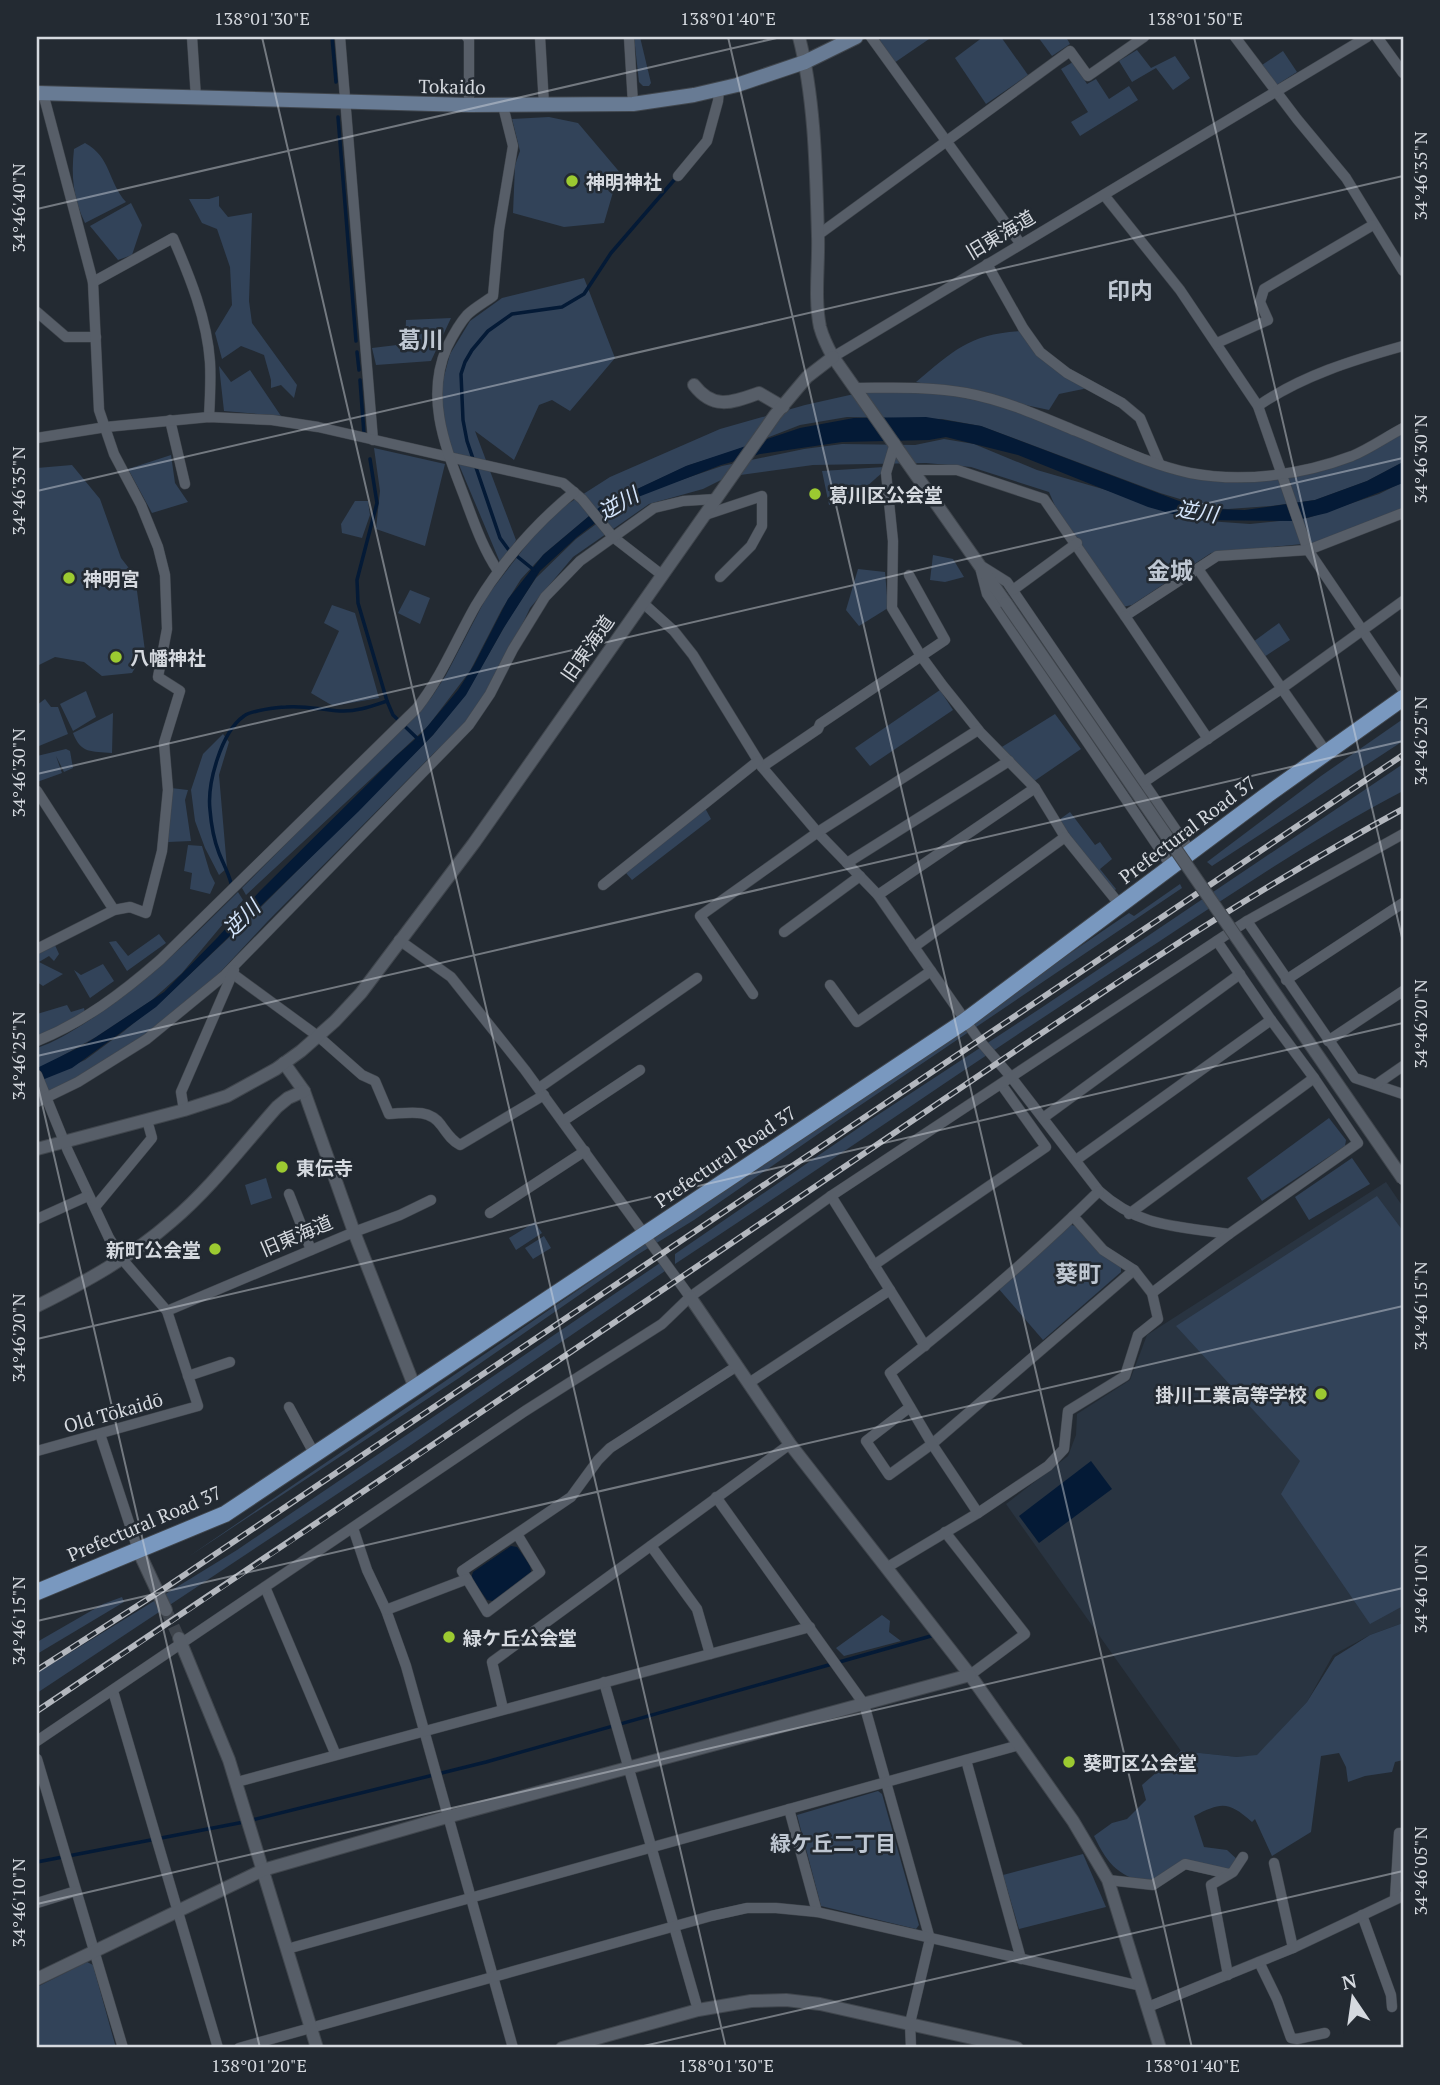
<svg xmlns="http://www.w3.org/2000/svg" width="1440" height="2085" font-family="'PT Serif','Noto Sans JP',serif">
	<rect width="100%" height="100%" fill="#232a32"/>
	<polygon fill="#293441" points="1386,1182 1403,1207 1403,1623 1370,1635 1333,1655 1307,1702 1257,1756 1237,1757 1181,1751 1006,1504 1068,1456 1076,1435 1077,1414 1130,1380 1147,1335"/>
	<g fill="#324359">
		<polygon points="634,37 640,37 651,83 649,86 643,86 639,82"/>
		<polygon points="884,37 932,37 894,63 878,41"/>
		<polygon points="983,37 1001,37 1028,75 986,104 955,58"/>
		<polygon points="1038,37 1066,37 1070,44 1052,56"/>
		<polygon points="1137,50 1151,68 1175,56 1190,78 1173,90 1156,68 1132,82 1119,61"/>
		<polygon points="1283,51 1297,72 1275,86 1262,65"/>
		<polygon points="1073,62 1087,84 1096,79 1109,99 1129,86 1138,100 1080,136 1071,122 1088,112 1061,69"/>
		<polygon points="549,117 578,123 622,175 616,182 604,223 564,227 513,213 515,165 520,151 512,119"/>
		<path d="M85,143C111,157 108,182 126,202L85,223C73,198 71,176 74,149Z"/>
		<polygon points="219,196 219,206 228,217 252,213 249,301 252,323 297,385 294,398 281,385 271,388 271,380 264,355 241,346 222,359 215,333 232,305 230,267 217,229 202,223 189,199 209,199"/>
		<polygon points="131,203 142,225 132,255 118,260 90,226"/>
		<polygon points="584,278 615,358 570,411 552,400 539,405 514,460 475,431 516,540 502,567 457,460 441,427 443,380 450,354 470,321 502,298"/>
		<polygon points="451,318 431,361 376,365 372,348 405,344 406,320"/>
		<path d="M1020,331L1093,387L1059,394L1049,410L916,382C953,351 969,334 1020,331Z"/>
		<polygon points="219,366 231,382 250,370 281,416 224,411"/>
		<polygon points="881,388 926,390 1008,407 1190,477 1316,469 1403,428 1403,462 1367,481 1315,500 1271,506 1228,509 1210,508 1160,493 981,426 942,419 847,417 800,425 731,452 689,465 601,506 545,553 521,579 502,609 470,671 428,726 246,895 242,888 431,698 446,675 487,596 538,530 563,507 610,477 720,429 805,405"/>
		<polygon points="944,439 974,444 1037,470 1106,490 1194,520 1250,524 1308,518 1379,494 1403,482 1403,510 1312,543 1211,553 1132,605 1122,607 1055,506 1049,492 971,467 926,463 813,465 733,476 741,470 703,489 649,504 573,557 530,608 492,689 458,732 434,753 267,922 186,1009 111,1060 37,1099 37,1082 85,1060 123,1032 169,994 255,913 433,735 470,687 510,617 536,578 576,539 634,496 722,466 804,449 842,444 915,445"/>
		<polygon points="374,448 445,464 425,546 376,529 380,491"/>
		<polygon points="171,455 175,483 188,502 152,513 128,469"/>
		<polygon points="72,465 100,499 121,558 135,576 145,651 132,673 102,676 84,662 55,657 37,666 37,468"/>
		<path d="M884,467L883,472C867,486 851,503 829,505L822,471Z"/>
		<polygon points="355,501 368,501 370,515 362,538 342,533 341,524"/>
		<polygon points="933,555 953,559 964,577 945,582 930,580"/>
		<polygon points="858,569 885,572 888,608 859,626 846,610"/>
		<polygon points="410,590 430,598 420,624 398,613"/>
		<polygon points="332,605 355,613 379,698 333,706 311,693 339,631 324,623"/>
		<polygon points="1279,623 1290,640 1264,657 1253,642"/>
		<polygon points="940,690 953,710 870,766 855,748"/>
		<polygon points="86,691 96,717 73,731 60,704"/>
		<polygon points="45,699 51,707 58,707 68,734 39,746 37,740 37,705"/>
		<path d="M113,713L112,753C91,751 81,754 73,733Z"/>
		<polygon points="1055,714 1081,749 1030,784 997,750"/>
		<polygon points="1403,719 1403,741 1212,866 1207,862 1321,776"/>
		<polygon points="223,734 229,742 219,775 227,868 219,875 205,848 195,821 191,790 203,754"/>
		<polygon points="66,749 70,751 73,768 64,772 56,756 62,773 37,782 37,756"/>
		<path d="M1403,764V791C1319,835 1239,889 1160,941C997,1046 838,1157 675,1264V1254L870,1120L1041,1008Z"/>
		<polygon points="171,788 188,790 185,800 191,841 168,842"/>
		<polygon points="705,808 711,819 632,880 626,873"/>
		<polygon points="1070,812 1095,845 1100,842 1112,859 1100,869 1116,889 1112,893 1056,822"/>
		<polygon points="188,845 202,846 210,873 215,883 210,894 190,889 192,873 184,871"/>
		<polygon points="1180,884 1182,888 834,1123 694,1220 637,1255 459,1378 188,1557 1129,913 1134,916"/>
		<path d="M238,892L243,900L182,973L152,1000L96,1037L37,1070V1048C55,1042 69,1033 85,1023C142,987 190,940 238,892Z"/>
		<polygon points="159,934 166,943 127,971 109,942 116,941 128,956"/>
		<polygon points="54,943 59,954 54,961 49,956 39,962 63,974 43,986 37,982 37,951"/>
		<polygon points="103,964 114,981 90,998 74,970 81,975"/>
		<polygon points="67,1005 71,1012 84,1008 85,1013 37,1036 37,1014"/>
		<polygon points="1329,1118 1346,1140 1345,1146 1262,1201 1247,1178"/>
		<polygon points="1352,1158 1370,1184 1309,1220 1295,1197"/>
		<polygon points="266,1178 272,1198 251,1205 245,1185"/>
		<polygon points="1377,1196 1403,1231 1403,1606 1370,1624 1281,1494 1300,1461 1176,1326"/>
		<polygon points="535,1222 542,1233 516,1250 509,1238"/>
		<polygon points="1071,1225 1077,1226 1121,1266 1121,1272 1043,1340 998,1288"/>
		<polygon points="544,1236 551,1248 533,1259 525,1248"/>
		<polygon points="660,1263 665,1271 405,1449 37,1693 37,1673 237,1550"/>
		<polygon points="122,1597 124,1602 37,1654 37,1642 103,1604"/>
		<polygon points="882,1615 890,1621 889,1632 901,1641 844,1656 836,1648"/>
		<path d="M1403,1623V1760L1395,1762L1392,1772L1365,1776L1348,1782L1346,1767L1339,1753L1321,1756L1311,1832L1272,1856L1255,1819L1252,1822C1228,1801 1222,1802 1194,1816L1204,1847L1227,1850L1239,1861L1230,1871L1183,1863L1153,1885C1119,1876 1109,1867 1094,1836L1112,1823L1127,1819L1146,1800L1142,1785L1181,1751L1237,1757L1257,1755L1307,1702L1335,1657L1370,1635Z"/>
		<polygon points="878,1791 882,1794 919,1925 916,1929 821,1906 797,1815"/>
		<polygon points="1083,1854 1106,1907 1019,1929 1003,1875"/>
		<polygon points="87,1962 93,1965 116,2048 37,2048 37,1987"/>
	</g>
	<g fill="#041a36">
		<polygon points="926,417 981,426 1179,501 1213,509 1245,510 1315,500 1367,481 1403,462 1403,483 1327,513 1293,521 1194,520 1148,507 1018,455 946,437 929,440 842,442 760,454 721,465 620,504 577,537 540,571 503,629 466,695 433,735 359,811 156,1007 72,1068 37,1082 37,1068 84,1045 164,992 217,938 260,891 396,756 421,734 458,690 474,665 508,599 543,555 601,506 686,466 800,428 854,418"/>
		<polygon points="1091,1461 1112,1489 1039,1543 1019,1516"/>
		<polygon points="511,1546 517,1547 530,1565 531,1572 493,1601 487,1600 471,1578 473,1572"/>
	</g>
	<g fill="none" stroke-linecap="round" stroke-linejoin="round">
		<g stroke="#041a36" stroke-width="3.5">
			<polyline points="332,37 336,82"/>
			<polyline points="338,117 356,341"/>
			<polyline points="357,352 359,370"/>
			<polyline points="360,380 364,434"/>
			<polyline points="534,570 508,549 500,538 467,441 463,420 461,374 465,362 472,350 488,331 512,314 562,307 584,294 611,253 675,179"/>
			<polyline points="387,701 393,715 419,740"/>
			<path d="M231,883C228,872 223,863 219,853C214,840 211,823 210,810C207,784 221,732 244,716C250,711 277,707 286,707C303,705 322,710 340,711C356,712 372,706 387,701L358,603L357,580L377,503L370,459"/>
			<polyline points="252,1820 486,1762 931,1636"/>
			<polyline points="37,1862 244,1822"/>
		</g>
		<polyline stroke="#3e444c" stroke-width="12" stroke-dasharray="12 6" stroke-linecap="butt" points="166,1610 179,1638"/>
		<g stroke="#40464d" stroke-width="11">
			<g id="minor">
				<polyline points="192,37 196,98"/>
				<polyline points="340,37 373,440"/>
				<polyline points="467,37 469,40 469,105"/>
				<polyline points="540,37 544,105"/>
				<polyline points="629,37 633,104"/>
				<polyline points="871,37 1020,243"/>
				<polyline points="1235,37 1297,119 1346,178 1403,271"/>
				<polyline points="1377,37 1403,73"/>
				<polyline points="678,176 707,141 718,101 719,89"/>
				<polyline points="1104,195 1180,290 1258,406 1308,550 1403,690"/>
				<polyline points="818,235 1070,51 1088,76 1144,37"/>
				<polyline points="987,264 1023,328 1040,352 1067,373 1122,403 1140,418 1159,463"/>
				<path d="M93,282L173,238C190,277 207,319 210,362C211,380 210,399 209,417"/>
				<polyline points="37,312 66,337 96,337"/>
				<polyline points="1217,343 1268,320 1260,302 1264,289 1373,225"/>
				<polyline points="833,357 1367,37"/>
				<path d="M855,388C891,388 930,386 966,393C1004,400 1040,416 1076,431C1113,446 1151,465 1190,473C1243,483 1302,475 1352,456C1369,449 1386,437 1403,428"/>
				<path d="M1258,406C1301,376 1353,360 1403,346"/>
				<polyline points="170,420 185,484"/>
				<polyline points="37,438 106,427 209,417 272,420 318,427 563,483 582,499 613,537 662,575"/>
				<polyline points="895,443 886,473 893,541 892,608 921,656 943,686 980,732 1035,788 1065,837 1120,905"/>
				<polyline points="914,470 957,470 1044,499 1125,616 1217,556 1308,550 1403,513"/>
				<polyline points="705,515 762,496 762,526 751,546 720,577"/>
				<polyline points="983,567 1007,582 1191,852"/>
				<polyline points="1198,569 1327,753"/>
				<path d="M498,571C481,546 472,516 461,488C443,441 426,395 447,347C452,337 459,324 467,315C474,308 485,302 493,296L499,230L513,146L503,106"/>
				<polyline points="981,571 987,594 1171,866"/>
				<polyline points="1013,590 1077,543"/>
				<path d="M643,603L674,631L693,655L762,767L819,834L878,895L979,1040L1011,1077L1099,1191C1140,1228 1177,1226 1229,1234L1358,1143L1314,1078"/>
				<polyline points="1125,616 1208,739"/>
				<polyline points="762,767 818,729 820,724 945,640 909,575"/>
				<polyline points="1144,782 1281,689 1403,601"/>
				<polyline points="37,791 114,910"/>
				<polyline points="847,863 1009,761"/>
				<polyline points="603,885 758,761"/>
				<polyline points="878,895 1035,788"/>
				<polyline points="1247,921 1355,1078 1403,1094"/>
				<polyline points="784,932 860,876"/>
				<polyline points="399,940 451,977 525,1070 690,1297"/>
				<polyline points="914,947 1065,837"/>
				<polyline points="37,949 114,910 130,907 146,913 162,851 168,790 164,743 180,691 158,677 167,629 165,575 158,547 141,505 114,454 99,410 93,282 43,93"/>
				<path d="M233,974L319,1037L362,1075L375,1081L389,1114C408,1113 429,1108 441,1125C447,1133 451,1140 460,1145L544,1095"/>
				<polyline points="1286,980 1403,903"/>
				<polyline points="830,985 857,1022 931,971"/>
				<polyline points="753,994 700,916 818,832 978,730"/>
				<path d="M37,1041C84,1022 122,993 160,960L417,708C442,676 456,640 476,605C502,562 535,524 574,492"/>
				<polyline points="1328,1041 1403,991"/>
				<polyline points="37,1075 68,1151 109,1238 122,1259 167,1311 198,1406 37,1451"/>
				<polyline points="1377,1084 1403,1066"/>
				<polyline points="539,1088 697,978"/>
				<polyline points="37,1102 78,1082 147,1039 225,975 469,725 490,694 513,649 545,597 580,561 654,508 683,501 716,499"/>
				<polyline points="184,1110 181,1092 234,970"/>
				<polyline points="1043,1118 1240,974"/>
				<polyline points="563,1121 640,1070"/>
				<polyline points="1076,1160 1271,1020"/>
				<polyline points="289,1194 311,1250"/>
				<polyline points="831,1196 925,1346"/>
				<polyline points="95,1207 152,1138 147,1120"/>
				<polyline points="490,1213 585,1151"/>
				<polyline points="1129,1214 1314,1078 1271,1020 1217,941"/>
				<polyline points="37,1219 88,1196"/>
				<polyline points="874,1265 1046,1147 1001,1084"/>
				<polyline points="1152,1293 1229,1234"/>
				<polyline points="167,1311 354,1232 400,1215 431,1200"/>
				<polyline points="188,1376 230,1362"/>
				<polyline points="749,1383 890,1290"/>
				<polyline points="289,1407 315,1455"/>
				<polyline points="910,1407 866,1441 889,1475 932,1444 1134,1270"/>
				<polyline points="100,1434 138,1550"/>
				<polyline points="716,1497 864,1704 930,1939 910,2023 911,2048"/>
				<polyline points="978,1513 1048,1466 1064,1449 1068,1411 1125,1376 1138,1335 1158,1319 1152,1293 1134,1270 1103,1250 1073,1216"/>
				<polyline points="353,1528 367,1570 386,1610 406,1666 513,2048"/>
				<polyline points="945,1532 1025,1634 970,1675"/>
				<polyline points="517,1534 540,1572 487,1612 462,1571 571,1497 598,1460 610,1448 737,1366"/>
				<polyline points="651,1546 697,1609 710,1654"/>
				<path d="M886,1568L978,1513L932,1444L890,1373C963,1316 1034,1255 1099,1191"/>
				<polyline points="265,1587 335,1753"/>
				<polyline points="386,1610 467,1579"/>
				<polyline points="604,1682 698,2010"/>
				<polyline points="113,1691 218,2048"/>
				<polyline points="503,1709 492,1662 790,1444"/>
				<polyline points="37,1741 525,1411 662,1324 690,1297 831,1196 1247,921 1403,834"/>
				<polyline points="37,1759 123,2048"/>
				<polyline points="966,1760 1021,1959"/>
				<polyline points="237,1782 810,1627"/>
				<polyline points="789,1809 817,1912"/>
				<polyline points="1274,1863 1293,1948"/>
				<polyline points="1108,1880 1153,1885 1185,1864 1229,1874"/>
				<polyline points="1395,1898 1399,1833 1403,1833"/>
				<polyline points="37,1903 76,1891"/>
				<polyline points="1362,1915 1391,1995 1392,2007"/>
				<polyline points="287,1949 1019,1745"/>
				<polyline points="1259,1962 1277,1999 1291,2038 1297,2039 1325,2033"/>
				<polyline points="1228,1975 1211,1885 1233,1872 1243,1857"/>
				<polyline points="1148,2007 1293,1948 1403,1896"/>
				<polyline points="239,2048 711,1916 747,1908 776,1908 817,1912 1141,1986"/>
			</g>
		</g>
		<g stroke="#40464d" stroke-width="14">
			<g id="tertiary">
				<path d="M799,37C815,99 816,171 818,236C819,265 814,298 820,327C823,338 828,348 833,357L1006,603"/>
				<path d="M694,385C714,411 733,402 759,393L783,407"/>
				<polyline points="284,1063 304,1091 354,1232 415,1388"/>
				<polyline points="37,1149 184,1110 227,1096 276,1069 301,1051 335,1021 361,993 474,843 775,415 807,377 833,357"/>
				<polyline points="690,1297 790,1444 970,1675 1073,1821 1108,1880 1160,2048"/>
				<path d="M37,1306C85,1282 131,1257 172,1221C212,1187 243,1145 277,1107L288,1098L304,1091"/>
				<polyline points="138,1550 166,1610"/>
				<polyline points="179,1638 229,1760 317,2048"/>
				<polyline points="37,1979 263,1870 447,1817 970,1675"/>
				<polyline points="562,2048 698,2010 751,2001 786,2000 820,2004 1017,2048"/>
			</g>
		</g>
		<g stroke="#40464d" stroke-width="16">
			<polyline id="secondary" points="37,93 469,105 633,104 694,95 737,85 805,62 856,37"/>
		</g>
		<g stroke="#40464d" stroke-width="18">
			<polyline id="primary" points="37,1592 225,1514 965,1021 1267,795 1403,698"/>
		</g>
		<use href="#minor" stroke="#575e68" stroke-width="10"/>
		<use href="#tertiary" stroke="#575e68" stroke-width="12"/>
		<use href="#secondary" stroke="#687b94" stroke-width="14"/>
		<use href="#primary" stroke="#7998bf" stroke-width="16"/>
		<g stroke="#b3b7be" stroke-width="6">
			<g id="rail">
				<polyline points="37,1670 162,1590 1403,755"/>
				<path d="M37,1711C311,1529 583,1343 856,1159C1035,1038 1212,913 1403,809"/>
			</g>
		</g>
		<use href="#rail" stroke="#232a32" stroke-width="3.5" stroke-dasharray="10" stroke-linecap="butt"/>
		<g stroke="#40464d" stroke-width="14" stroke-linecap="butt">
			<polyline id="tertiary-bridge" points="1006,603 1403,1179"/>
		</g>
		<use href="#tertiary-bridge" stroke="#575e68" stroke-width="12"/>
	</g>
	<path fill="none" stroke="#d5d9df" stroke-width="2" stroke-opacity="0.45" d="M262,37L726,2048M728,37L1192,2048M1194,37L1403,942M37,209L781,37M37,491L1403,176M37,774L1403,458M37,1056L1403,741M37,1082L260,2048M37,1339L1403,1023M37,1621L1403,1306M37,1904L1403,1588M635,2048L1403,1871"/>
	<g fill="#9cca31" stroke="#232a32" stroke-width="2.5">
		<circle cx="572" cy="181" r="7"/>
		<circle cx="815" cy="494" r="7"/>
		<circle cx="69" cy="578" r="7"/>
		<circle cx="116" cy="657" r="7"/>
		<circle cx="282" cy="1167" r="7"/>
		<circle cx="215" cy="1249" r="7"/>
		<circle cx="1321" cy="1394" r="7"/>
		<circle cx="449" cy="1637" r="7"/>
		<circle cx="1069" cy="1762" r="7"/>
	</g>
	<g text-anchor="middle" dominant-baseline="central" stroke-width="5" stroke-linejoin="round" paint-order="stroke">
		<g font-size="19" fill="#d5d9df" stroke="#232a32">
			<text transform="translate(452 86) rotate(1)">Tokaido</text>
			<text transform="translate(1000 234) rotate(-31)">旧東海道</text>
			<text transform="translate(587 648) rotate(-55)">旧東海道</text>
			<text transform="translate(1187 829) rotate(-37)">Prefectural Road 37</text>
			<text transform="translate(725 1156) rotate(-34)">Prefectural Road 37</text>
			<text transform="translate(296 1235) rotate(-23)">旧東海道</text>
			<text transform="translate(113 1412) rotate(-16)">Old Tōkaidō</text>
			<text transform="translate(144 1523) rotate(-23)">Prefectural Road 37</text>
		</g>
		<g font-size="19" font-weight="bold" fill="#d5d9df" stroke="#232a32" text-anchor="start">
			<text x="586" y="181">神明神社</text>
			<text x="829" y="494">葛川区公会堂</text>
			<text x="83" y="578">神明宮</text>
			<text x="130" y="657">八幡神社</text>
			<text x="296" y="1167">東伝寺</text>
			<text x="201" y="1249" text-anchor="end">新町公会堂</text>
			<text x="1307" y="1394" text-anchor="end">掛川工業高等学校</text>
			<text x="463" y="1637">緑ケ丘公会堂</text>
			<text x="1083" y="1762">葵町区公会堂</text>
		</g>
		<g font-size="21" font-style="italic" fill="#d4e5fc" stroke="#232a32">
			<text transform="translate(618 503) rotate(-30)">逆川</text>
			<text transform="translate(1197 511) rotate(9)">逆川</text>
			<text transform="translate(241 918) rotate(-45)">逆川</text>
		</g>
		<g font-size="21" font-weight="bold" fill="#bfc7d2" stroke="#232a32">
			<text x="833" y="1843">緑ケ丘二丁目</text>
		</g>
		<g font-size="23" font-weight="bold" fill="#bfc7d2" stroke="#232a32">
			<text x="1130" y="290">印内</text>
			<text x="421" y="339">葛川</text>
			<text x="1170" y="570">金城</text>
			<text x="1078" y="1273">葵町</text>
		</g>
	</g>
	<rect width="1440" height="2085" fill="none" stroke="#232a32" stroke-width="77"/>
	<g transform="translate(1353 1998) rotate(347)" stroke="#232a32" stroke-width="5" paint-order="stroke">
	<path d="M0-5L12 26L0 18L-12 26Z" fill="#d5d9df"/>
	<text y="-10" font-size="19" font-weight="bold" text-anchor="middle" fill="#d5d9df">N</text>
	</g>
	<rect x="38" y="38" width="1364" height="2008" fill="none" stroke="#d5d9df" stroke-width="2.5"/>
	<g font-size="18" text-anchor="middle" fill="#d5d9df">
		<text x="262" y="25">138°01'30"E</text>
		<text x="728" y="25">138°01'40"E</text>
		<text x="1195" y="25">138°01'50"E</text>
		<text transform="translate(1421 176) rotate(-90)" y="6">34°46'35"N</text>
		<text transform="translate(19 208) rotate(-90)" y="6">34°46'40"N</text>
		<text transform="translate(1421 459) rotate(-90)" y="6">34°46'30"N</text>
		<text transform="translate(19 491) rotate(-90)" y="6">34°46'35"N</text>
		<text transform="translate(1421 741) rotate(-90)" y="6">34°46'25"N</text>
		<text transform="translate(19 773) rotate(-90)" y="6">34°46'30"N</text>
		<text transform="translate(1421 1024) rotate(-90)" y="6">34°46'20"N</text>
		<text transform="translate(19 1056) rotate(-90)" y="6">34°46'25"N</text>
		<text transform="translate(1421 1306) rotate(-90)" y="6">34°46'15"N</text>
		<text transform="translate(19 1338) rotate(-90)" y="6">34°46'20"N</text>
		<text transform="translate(1421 1589) rotate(-90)" y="6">34°46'10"N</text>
		<text transform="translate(19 1621) rotate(-90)" y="6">34°46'15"N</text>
		<text transform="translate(1421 1871) rotate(-90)" y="6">34°46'05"N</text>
		<text transform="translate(19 1903) rotate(-90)" y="6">34°46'10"N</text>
		<text x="259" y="2072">138°01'20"E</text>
		<text x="726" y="2072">138°01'30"E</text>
		<text x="1192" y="2072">138°01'40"E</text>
	</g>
</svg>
